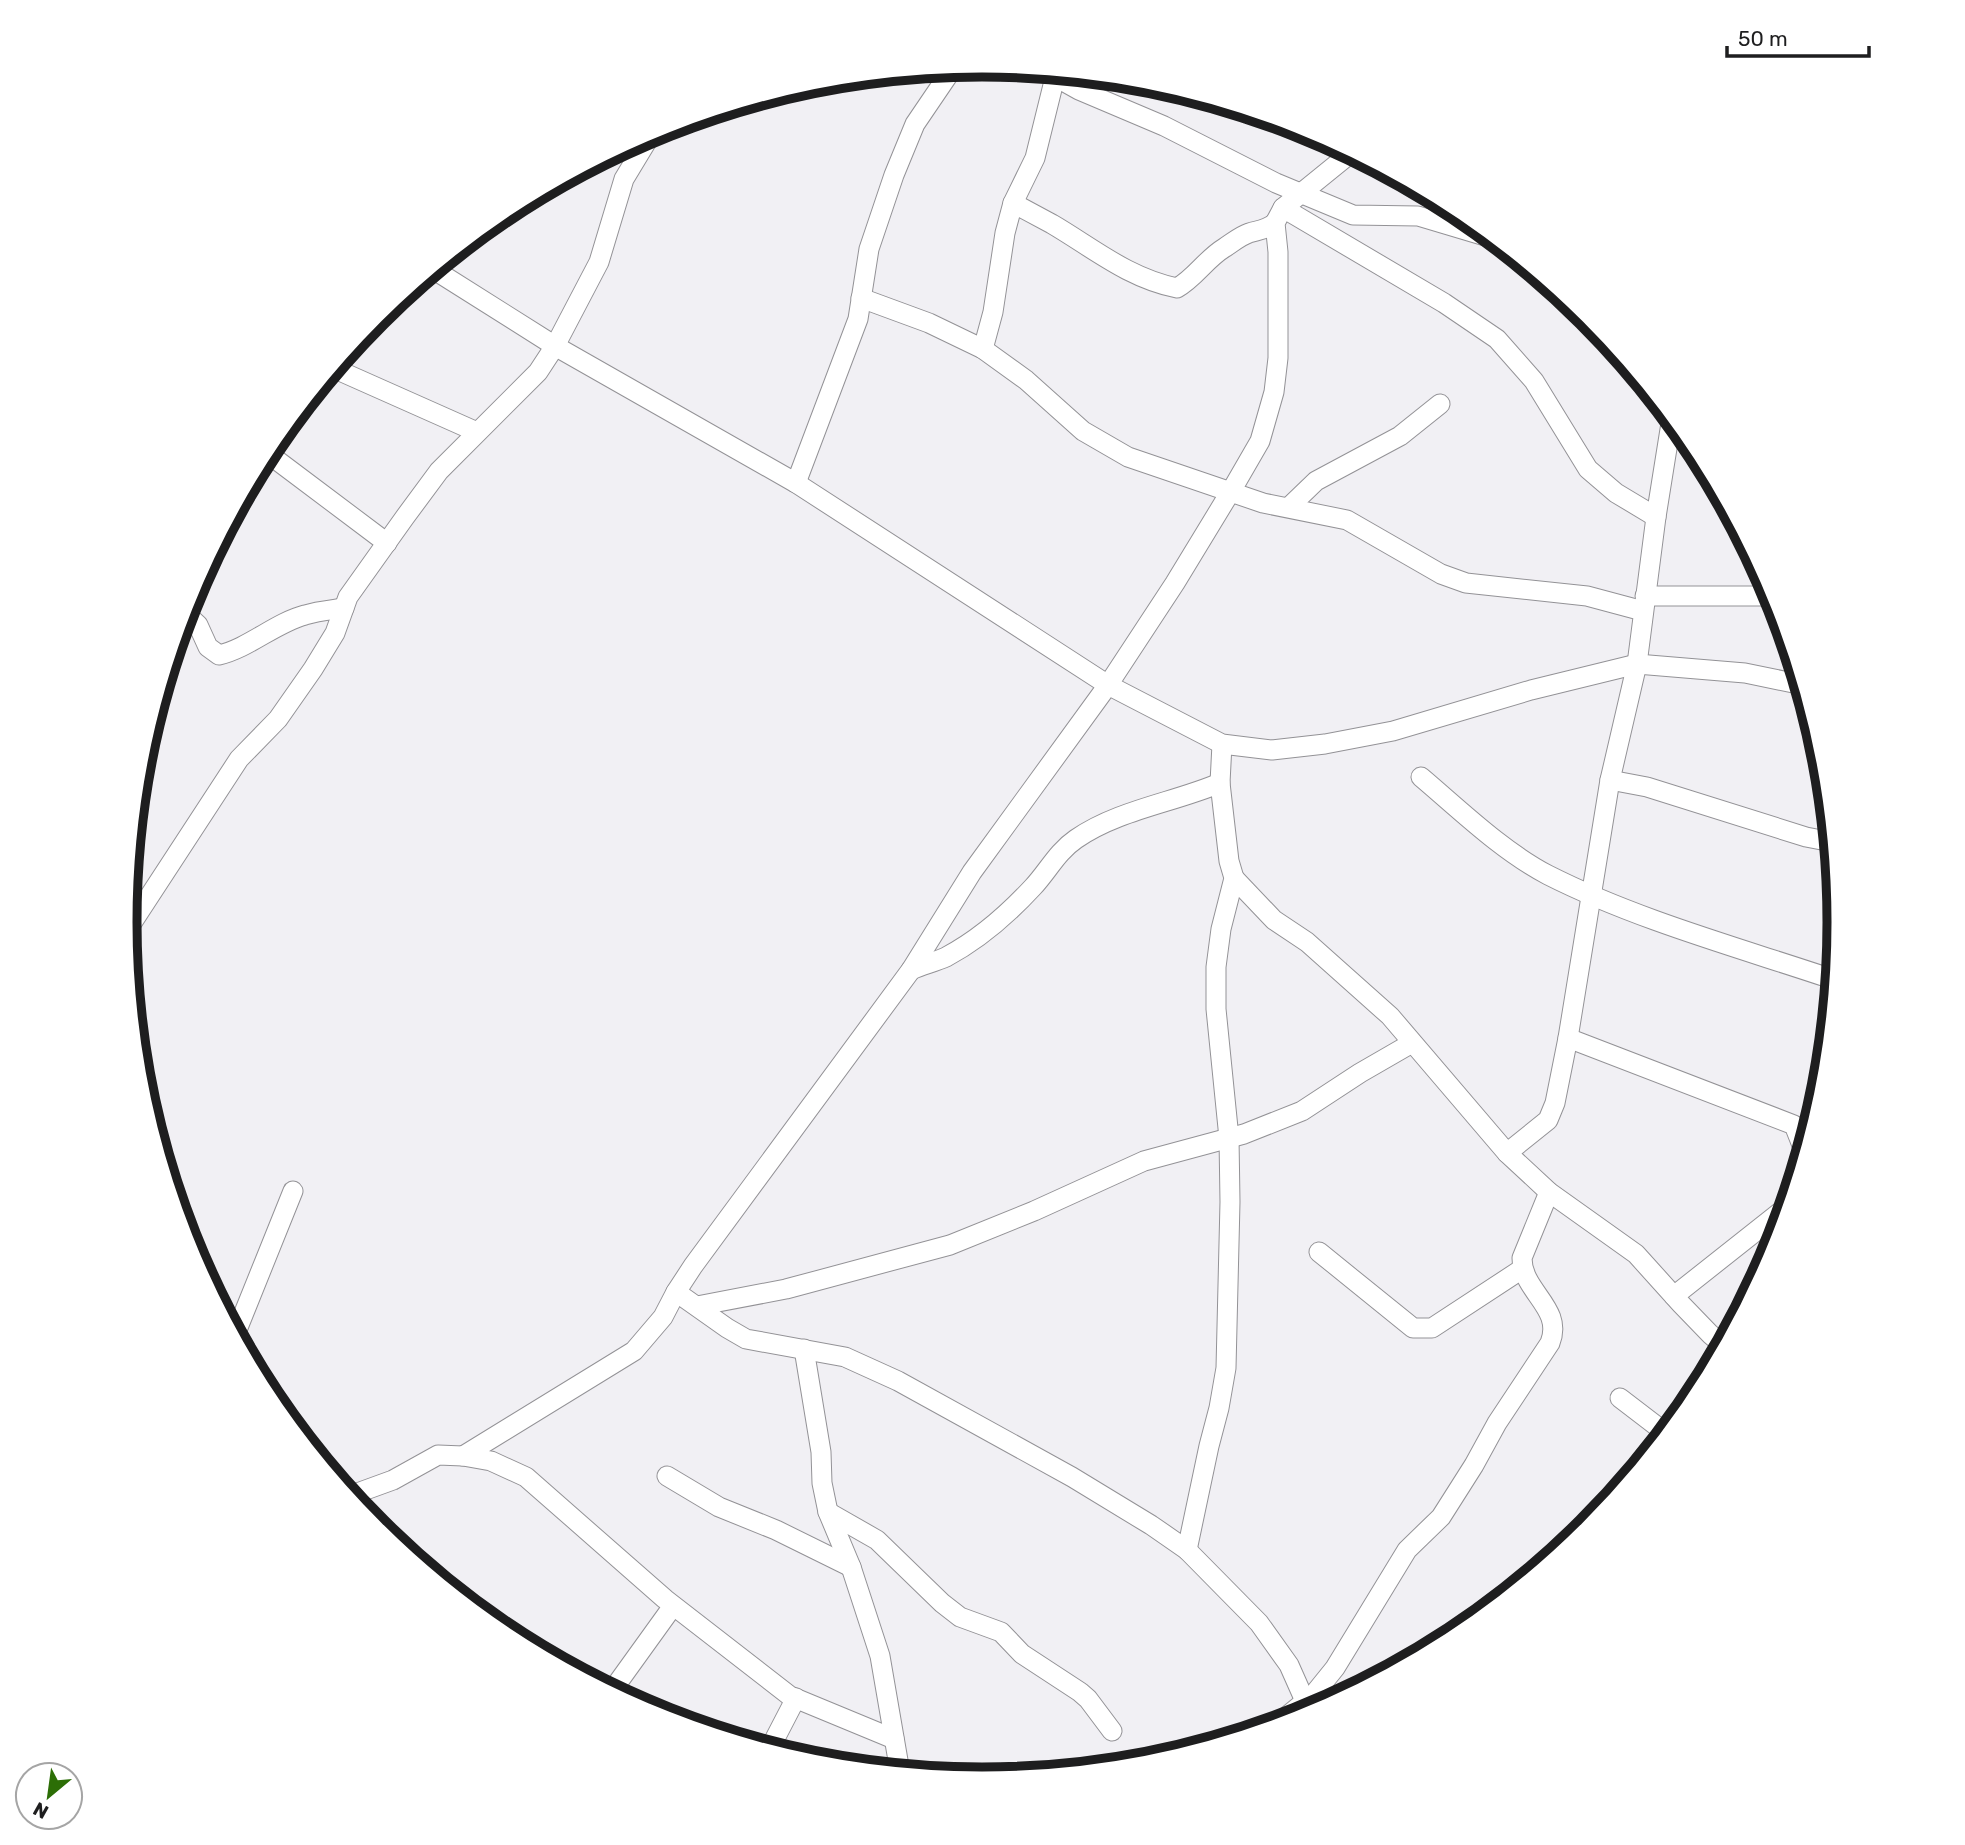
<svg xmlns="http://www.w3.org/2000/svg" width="1965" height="1845" font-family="Rubik,sans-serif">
	<rect width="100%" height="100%" fill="#f1f0f4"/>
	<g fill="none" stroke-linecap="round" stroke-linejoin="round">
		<g stroke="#939296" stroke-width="21">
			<g id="street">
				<polyline points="1045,71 1079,90 1164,126 1276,183 1353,215 1418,216 1495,239"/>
				<path d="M1013,203C1026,210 1039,217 1052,224C1093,248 1128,278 1177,288C1195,278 1206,259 1224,248C1232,243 1240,236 1249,233C1259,230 1266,230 1275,223"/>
				<polyline points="1283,208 1444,303 1497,339 1534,381 1588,469 1616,493 1656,517"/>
				<polyline points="433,269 555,346 796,483 1108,685 1222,744 1272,750 1325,744 1393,731 1531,690 1637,664 1745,673 1803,685"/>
				<polyline points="861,298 929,323 983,349 1026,380 1083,431 1128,457 1263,503 1347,520 1441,574 1466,583 1587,596 1643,611"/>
				<polyline points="983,349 993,312 1005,233 1013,203 1035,158 1055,77"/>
				<polyline points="333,368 477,432"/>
				<polyline points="266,452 387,543"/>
				<polyline points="796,483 858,319 869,249 894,175 915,124 953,68"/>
				<polyline points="1289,507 1316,481 1400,436 1440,404"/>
				<polyline points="1645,596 1775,596"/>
				<path d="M185,613L198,625L208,647L219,655C249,648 275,623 305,615C318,611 331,610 344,608"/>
				<path d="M1421,777C1460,810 1502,851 1548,875C1637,920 1740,948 1835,980"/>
				<polyline points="1610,780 1647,787 1806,837 1832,842"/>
				<polyline points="1234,878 1274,920 1307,942 1390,1016 1507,1153 1549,1192 1636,1254 1681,1304 1710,1334 1724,1346"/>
				<polyline points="126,932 239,759 278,719 313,669 335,633 348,597 405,517 439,471 538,372 555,346 599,262 624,179 653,131"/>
				<path d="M911,970C922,965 935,962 946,957C978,940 1009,913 1033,887C1048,871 1057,852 1076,839C1118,810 1172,803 1220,783"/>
				<polyline points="1568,1038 1794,1125 1805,1153"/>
				<polyline points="1507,1153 1548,1120 1555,1103 1568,1038 1610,780 1637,664 1656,517 1672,417"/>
				<polyline points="1319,1252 1413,1328 1432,1328 1522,1269"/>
				<polyline points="1674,1296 1789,1205"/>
				<polyline points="697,1306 786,1289 950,1245 1034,1211 1144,1161 1244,1134 1302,1111 1360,1073 1412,1043"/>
				<polyline points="235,1335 293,1191"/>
				<polyline points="804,1349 821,1452 822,1483 828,1512 851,1567 880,1656 900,1772"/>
				<polyline points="1620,1398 1667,1434"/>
				<polyline points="463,1456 634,1351 663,1317 676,1292"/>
				<polyline points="667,1476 719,1507 776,1530 851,1567"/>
				<polyline points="349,1496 393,1480 438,1455 463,1456 491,1461 526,1477 665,1599 790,1696 894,1739"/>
				<polyline points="828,1512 877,1540 942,1603 960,1617 1001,1632 1022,1654 1080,1692 1088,1699 1112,1731"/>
				<polyline points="1187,1550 1209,1446 1219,1408 1226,1368 1230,1202 1229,1138 1216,1009 1216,967 1221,929 1234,878 1229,861 1220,783 1222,744"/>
				<polyline points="613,1693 619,1681 673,1606"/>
				<polyline points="1316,1712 1305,1701 1289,1665 1259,1623 1187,1550 1151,1525 1072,1477 898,1381 845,1357 746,1339 727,1328 676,1292 693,1266 911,970 972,872 1108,685 1175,583 1234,486 1260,441 1274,392 1278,358 1278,252 1275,223 1283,208 1352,152"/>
				<path d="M1275,1726L1314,1694L1335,1668L1407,1550L1441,1517L1474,1465L1497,1423L1550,1343C1564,1308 1522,1292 1522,1258L1549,1192"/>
				<polyline points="769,1750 796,1698"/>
			</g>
		</g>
		<use href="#street" stroke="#fff" stroke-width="19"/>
	</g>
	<path d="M0 0H1965V1845H0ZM137 922a845 845 0 1 1 1690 0a845 845 0 1 1-1690 0Z" fill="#fff" fill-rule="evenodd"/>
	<path fill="none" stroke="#1e1e1f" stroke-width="9" d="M137 922a845 845 0 1 1 1690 0a845 845 0 1 1-1690 0Z"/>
	<g transform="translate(49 1796) rotate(209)"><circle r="33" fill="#ffffff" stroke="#a5a5a5" stroke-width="2"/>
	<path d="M0-5L12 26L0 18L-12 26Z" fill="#2c6e06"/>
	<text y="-10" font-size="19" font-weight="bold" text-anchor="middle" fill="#1e1e1f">N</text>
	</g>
	<path d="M1727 46v10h142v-10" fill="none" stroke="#1e1e1f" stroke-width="3.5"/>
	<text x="1738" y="46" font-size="21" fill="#1e1e1f" stroke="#ffffff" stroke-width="5" paint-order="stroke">50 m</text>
</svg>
